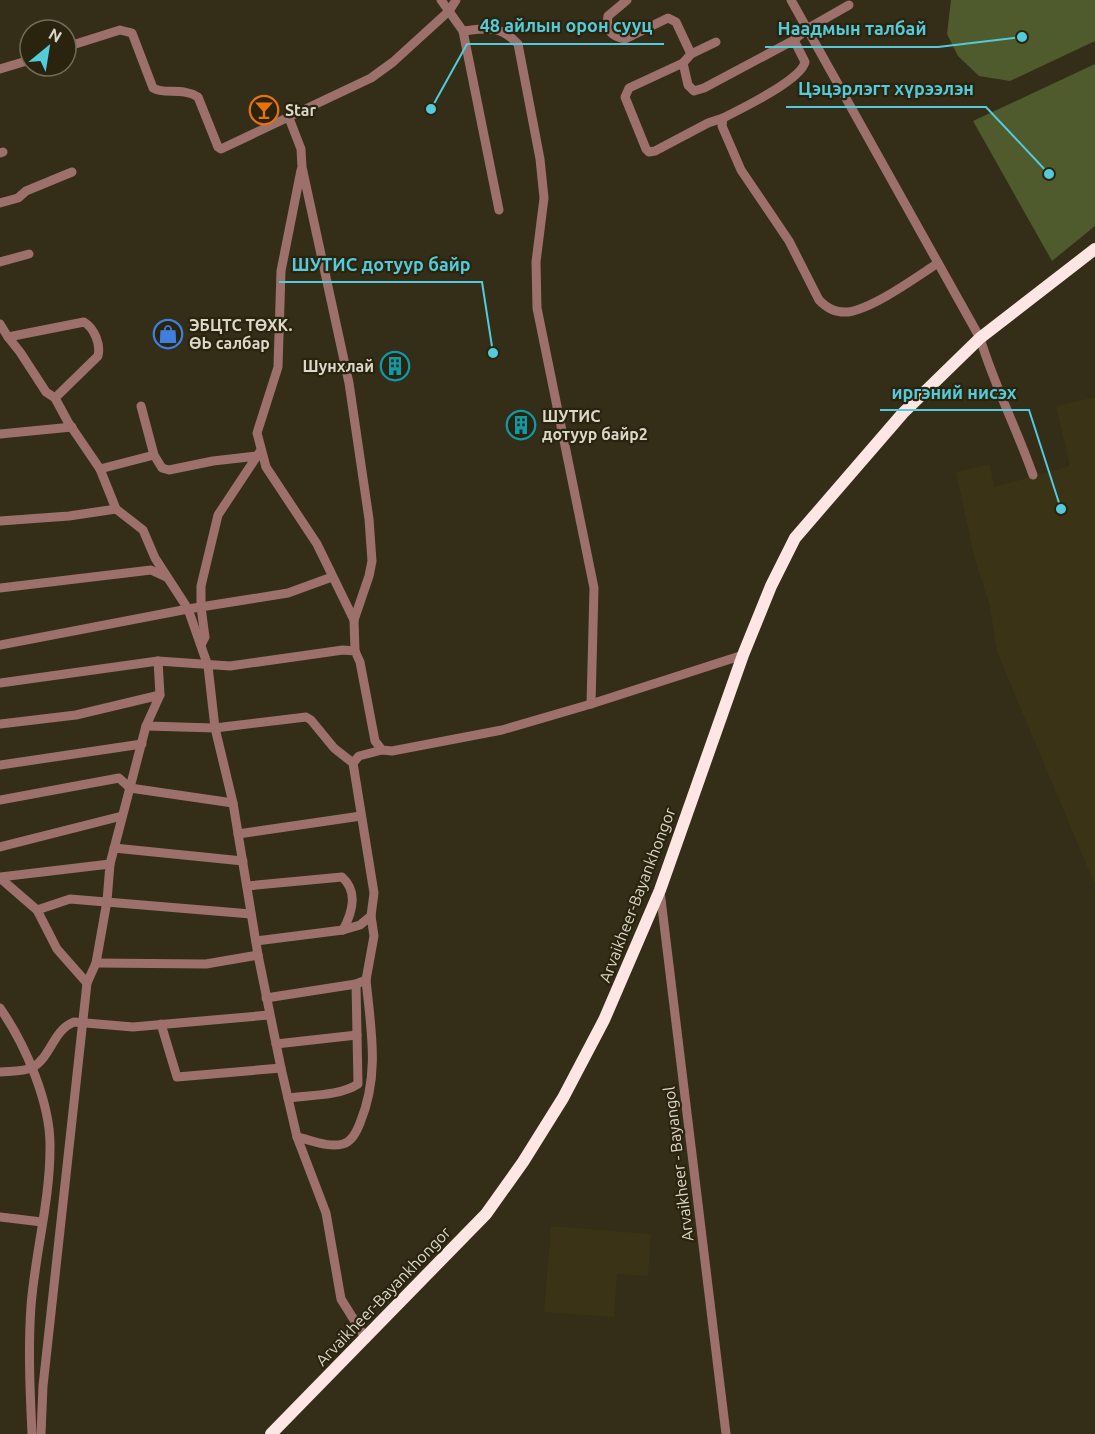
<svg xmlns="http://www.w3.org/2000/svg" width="1095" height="1434" font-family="Ubuntu,sans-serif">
	<rect width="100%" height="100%" fill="#342d18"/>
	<g fill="#3b3316">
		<polygon points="1095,397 1095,885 997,652 990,607 974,556 956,472 990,464 994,487 1070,466 1056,406"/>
		<polygon points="551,1226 651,1234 648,1276 617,1274 614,1317 544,1312"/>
	</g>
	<g fill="#4f5b2c">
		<polygon points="951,0 1095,0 1095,41 1010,81 979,76 958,56 947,34"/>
		<polygon points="1095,64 1095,226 1052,261 973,121"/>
	</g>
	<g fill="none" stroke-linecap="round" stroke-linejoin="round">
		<g stroke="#9d706b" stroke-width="9">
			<polyline points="441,0 463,31 499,210"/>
			<path d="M627,0L608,16C606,30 610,36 625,39L668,18L676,22L691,54"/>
			<path d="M791,0L980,338C994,385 1017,429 1033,475"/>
			<path d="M463,31C488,28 500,25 518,44L540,159L544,198L536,262L537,308L594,588L591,704"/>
			<path d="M794,40L805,62C801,80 741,109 723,118L722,126L741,170L789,241L819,300C827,308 835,313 848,312C874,308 915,278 938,263"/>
			<polyline points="716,42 691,54 683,63 688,85 694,91 704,88 794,40 807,29 849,5"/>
			<path d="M66,47L120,30L132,33L153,88C164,95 182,87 198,97L218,147L221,149L371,78L393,62L449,11L456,0"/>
			<polyline points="683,63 629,88 625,97 646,149 649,152 655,151 708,123 723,118"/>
			<polyline points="0,69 30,60"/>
			<polyline points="289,118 301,149 302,167 349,383 369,519 372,561 369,576 354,620 355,651"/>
			<polyline points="0,153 3,152"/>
			<polyline points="301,170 281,271 278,367 257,433 266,467 317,544 354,620"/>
			<polyline points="0,203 18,198 26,191 72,172"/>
			<polyline points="0,262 29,254"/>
			<polyline points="0,324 8,337"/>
			<path d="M55,398L98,356C101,344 94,328 84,322L8,337L20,352L46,392L55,398L68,422L100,469L116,509L143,530L155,558L188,609L208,666L215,728L233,803L258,955L281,1068L297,1137L326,1213L341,1299L366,1339"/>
			<polyline points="141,406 154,455 162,468 169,470 213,461 257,456"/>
			<polyline points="0,434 72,427"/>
			<polyline points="100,469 154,455"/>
			<polyline points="0,521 69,516 116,509"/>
			<polyline points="0,588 151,570 166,577"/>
			<polyline points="0,645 188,609 288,593 332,577"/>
			<polyline points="201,645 205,637 201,607 201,586 218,515 261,450"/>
			<polyline points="0,683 158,661 230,666 343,650 355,651 360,662 375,741 382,750 392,751 502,730 591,704 743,655"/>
			<polyline points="0,724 76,715 160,695"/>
			<polyline points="146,726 215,728 306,717 311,720 334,748 353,763"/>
			<polyline points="0,765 142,744"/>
			<polyline points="0,800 119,778 130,788 233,803"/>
			<polyline points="238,834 361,816"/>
			<polyline points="0,847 122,816"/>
			<polyline points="114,848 243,861"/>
			<polyline points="0,877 110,864"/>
			<polyline points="0,878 37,910 57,949 87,983"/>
			<path d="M247,886L342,877C359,892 352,913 343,930"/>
			<polyline points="660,891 726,1434"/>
			<polyline points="37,910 70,899 251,914"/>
			<polyline points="256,941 343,930 360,925 371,916 374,893 353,763 359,756 382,750"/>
			<polyline points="96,963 206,964 258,955"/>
			<polyline points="266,998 356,984 366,980 374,936 371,916"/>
			<path d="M0,1008C25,1044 51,1103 50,1148C50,1201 35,1254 31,1306C28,1349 30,1391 32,1434"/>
			<polyline points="161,1024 177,1077 281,1068"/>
			<polyline points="276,1044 357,1035"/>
			<path d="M0,1072C9,1071 25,1072 33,1067C51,1057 53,1030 74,1022L133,1027L269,1015"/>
			<path d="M288,1098C309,1095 340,1096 358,1084L356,984"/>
			<path d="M297,1137C311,1140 328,1148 343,1144C351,1142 357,1131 360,1123C380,1075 371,1030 366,980"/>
			<polyline points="0,1217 42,1222"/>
			<polyline points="41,1434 43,1386 87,983 96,963 107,901 110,864 146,726 160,695 158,661"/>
		</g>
		<polyline stroke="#fde6e3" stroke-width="12" points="271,1434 486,1214 523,1162 563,1098 604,1020 660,890 743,655 771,586 795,538 903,413 980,338 1095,249"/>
	</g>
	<defs>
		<g id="bar-ring" transform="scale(1.5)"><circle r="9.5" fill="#2a240e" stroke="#e8710a" stroke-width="1.5"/><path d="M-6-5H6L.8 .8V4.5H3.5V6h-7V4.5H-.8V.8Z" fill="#e8710a"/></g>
		<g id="shop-ring" transform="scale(1.5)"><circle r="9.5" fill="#2a240e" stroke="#3f7fe0" stroke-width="1.5"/><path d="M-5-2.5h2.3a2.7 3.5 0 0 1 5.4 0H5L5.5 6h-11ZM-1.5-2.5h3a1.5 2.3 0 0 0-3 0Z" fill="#3f7fe0"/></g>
		<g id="building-ring" transform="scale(1.5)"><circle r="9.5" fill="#2a240e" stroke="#0f9aa8" stroke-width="1.5"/><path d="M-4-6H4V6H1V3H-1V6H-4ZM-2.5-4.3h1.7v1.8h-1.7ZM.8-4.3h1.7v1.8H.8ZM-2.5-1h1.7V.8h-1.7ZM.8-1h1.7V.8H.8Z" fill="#0f9aa8"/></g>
	</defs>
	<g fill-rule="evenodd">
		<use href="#bar-ring" x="264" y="110"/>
		<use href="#shop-ring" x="168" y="334"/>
		<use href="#building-ring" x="395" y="366"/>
		<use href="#building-ring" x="521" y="425"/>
	</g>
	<g text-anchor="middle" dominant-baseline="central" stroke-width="4.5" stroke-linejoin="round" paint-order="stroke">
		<g font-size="16" font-weight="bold" fill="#dbd8cb" stroke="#2a240e" text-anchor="start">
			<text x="285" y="110">Star</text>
			<text x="189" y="325">ЭБЦТС ТӨХК.<tspan x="189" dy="18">ӨЬ салбар</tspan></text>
			<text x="374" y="366" text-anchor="end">Шунхлай</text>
			<text x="542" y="416">ШУТИС<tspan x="542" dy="18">дотуур байр2</tspan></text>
		</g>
		<g font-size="16" fill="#dbd8cb" stroke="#2a240e">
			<text transform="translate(637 895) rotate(-69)">Arvaikheer-Bayankhongor</text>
			<text transform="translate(678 1164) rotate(-97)">Arvaikheer - Bayangol</text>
			<text transform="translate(383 1296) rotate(-46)">Arvaikheer-Bayankhongor</text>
		</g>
	</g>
	<path fill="none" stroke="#53cbdb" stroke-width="2" d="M431 109L467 44H664M1022 37L938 47H765M1049 174L986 107H786M493 353L482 282H279M1061 509L1029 410H880"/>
	<g fill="#53cbdb" stroke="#2a240e" stroke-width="2">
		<circle cx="431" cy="109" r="6"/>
		<circle cx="1022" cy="37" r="6"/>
		<circle cx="1049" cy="174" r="6"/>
		<circle cx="493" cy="353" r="6"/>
		<circle cx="1061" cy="509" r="6"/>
	</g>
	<g font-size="18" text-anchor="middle" font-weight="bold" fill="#53cbdb" stroke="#2a240e" stroke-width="4.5" stroke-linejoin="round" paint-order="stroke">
		<text x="566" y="32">48 айлын орон сууц</text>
		<text x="852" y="35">Наадмын талбай</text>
		<text x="886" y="95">Цэцэрлэгт хүрээлэн</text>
		<text x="381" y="271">ШУТИС дотуур байр</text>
		<text x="954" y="399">иргэний нисэх</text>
	</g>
	<g transform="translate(48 48) rotate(30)"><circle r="28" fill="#2a240e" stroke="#716c5a" stroke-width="1.5"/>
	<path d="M0-4.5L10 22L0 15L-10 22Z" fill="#53cbdb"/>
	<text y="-9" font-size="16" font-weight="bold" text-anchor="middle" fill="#dbd8cb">N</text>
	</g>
</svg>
